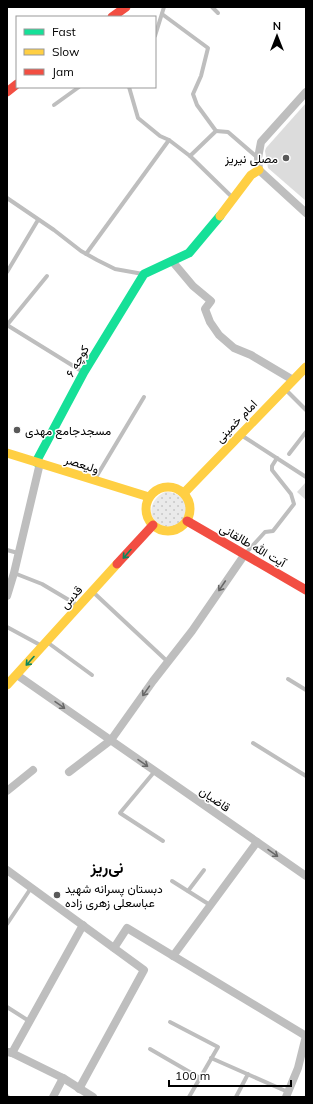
<svg xmlns="http://www.w3.org/2000/svg" width="313" height="1104" font-family="Mulish,Vazirmatn,sans-serif">
	<defs>
		<pattern id="grass-dots" width="8" height="8" patternUnits="userSpaceOnUse"><rect width="8" height="8" fill="#eaeaea"/><path d="M2 2h.1M6 6h.1" fill="none" stroke="#c7c7c7" stroke-width="1.8" stroke-linecap="round"/></pattern>
	</defs>
	<rect width="100%" height="100%" fill="#fff"/>
	<path fill="url(#grass-dots)" d="M165,492C177,491 189,500 186,514C185,518 183,521 183,526C177,526 170,528 164,526C145,520 149,499 165,492Z"/>
	<g fill="#dcdcdc">
		<polygon points="306,103 306,201 268,168 265,151 266,148"/>
		<polygon points="306,482 306,500 297,492"/>
	</g>
	<g fill="none" stroke-linecap="round" stroke-linejoin="round">
		<g stroke="#bebebe" stroke-width="4">
			<polyline points="212,7 218,13"/>
			<polyline points="162,14 208,48 201,76 193,94 197,105 216,131 190,156"/>
			<polyline points="155,36 164,7"/>
			<polyline points="129,87 138,118 160,136 169,140 190,156 233,198"/>
			<polyline points="54,105 79,87"/>
			<polyline points="216,131 228,132 258,158"/>
			<polyline points="7,198 54,230 81,251 97,260 115,269 143,274"/>
			<polyline points="86,254 169,140"/>
			<polyline points="7,272 38,220"/>
			<polyline points="7,325 83,372"/>
			<polyline points="7,325 47,276"/>
			<polyline points="285,389 306,410"/>
			<polyline points="241,435 306,477"/>
			<polyline points="289,454 306,432"/>
			<polyline points="95,479 144,397"/>
			<polyline points="7,550 18,553"/>
			<polyline points="245,554 265,532 273,531 294,504 291,494 272,470 272,466 277,458"/>
			<polyline points="14,573 42,584 79,606"/>
			<polyline points="93,592 168,662"/>
			<polyline points="7,627 42,646"/>
			<polyline points="47,642 92,675"/>
			<polyline points="288,679 306,690"/>
			<polyline points="253,743 306,776"/>
			<polyline points="155,771 120,813 163,841"/>
			<polyline points="172,881 210,905"/>
			<polyline points="188,891 204,870"/>
			<polyline points="7,924 31,888"/>
			<polyline points="7,1007 29,1021"/>
			<polyline points="170,1022 218,1047 189,1097"/>
			<polyline points="150,1049 200,1078"/>
			<polyline points="211,1058 288,1092"/>
			<polyline points="7,1096 8,1097"/>
			<polyline points="236,1097 248,1074"/>
		</g>
		<g stroke="#bebebe" stroke-width="8">
			<polyline points="306,92 261,142 258,158 259,170 306,213"/>
			<polyline points="172,261 193,286 211,301 205,309 210,322 219,335 234,348 251,355 293,380"/>
			<polyline points="7,596 14,573 40,463"/>
			<polyline points="17,675 306,876"/>
			<polyline points="69,772 111,740 153,681 192,631 245,554"/>
			<polyline points="7,791 33,770"/>
			<polyline points="7,870 144,970 79,1089"/>
			<polyline points="114,948 127,928 306,1036 298,1068 286,1097"/>
			<polyline points="173,956 257,842"/>
			<polyline points="8,1052 12,1053 63,1078 93,1097"/>
			<polyline points="12,1053 83,925"/>
			<polyline points="53,1097 63,1078"/>
		</g>
		<polyline stroke="#16e098" stroke-width="9" points="36,462 84,372 144,274 189,253 220,216"/>
		<g stroke="#ffcf43" stroke-width="9">
			<polyline points="220,216 251,175 259,170"/>
			<polyline points="7,453 149,497"/>
			<circle cx="168" cy="509" r="22"/>
			<polyline points="184,493 306,367"/>
			<polyline points="7,685 117,564"/>
		</g>
		<g stroke="#f24e42" stroke-width="9">
			<polyline points="112,17 126,7"/>
			<polyline points="7,92 17,84"/>
			<polyline points="187,521 306,590"/>
			<polyline points="117,564 153,525"/>
		</g>
	</g>
	<defs><path id="oneway-shaft" d="M-6 0H5M1.5-3L5.5 0L1.5 3" fill="none" stroke-width="1.6" stroke-linecap="round" stroke-linejoin="round"/></defs>
	<g stroke="#0d865b">
		<use href="#oneway-shaft" transform="translate(127 554) rotate(132)"/>
		<use href="#oneway-shaft" transform="translate(30 661) rotate(132)"/>
	</g>
	<g stroke="#686868">
		<use href="#oneway-shaft" transform="translate(222 586) rotate(124)"/>
		<use href="#oneway-shaft" transform="translate(146 691) rotate(125)"/>
		<use href="#oneway-shaft" transform="translate(60 705) rotate(35)"/>
		<use href="#oneway-shaft" transform="translate(143 763) rotate(35)"/>
		<use href="#oneway-shaft" transform="translate(273 853) rotate(35)"/>
	</g>
	<g fill="#595959" stroke="#fff" stroke-width="1.5">
		<circle cx="286" cy="158" r="4"/>
		<circle cx="17" cy="430" r="4"/>
		<circle cx="57" cy="895" r="4"/>
	</g>
	<g text-anchor="middle" dominant-baseline="central" stroke-width="3" stroke-linejoin="round" paint-order="stroke">
		<g font-size="12" fill="#000" stroke="#fff" text-anchor="start">
			<text x="278" y="158" text-anchor="end">مصلی نیریز</text>
			<text x="25" y="430">مسجدجامع مهدی</text>
			<text x="65" y="888">دبستان پسرانه شهید<tspan x="65" dy="14">عباسعلی زهری زاده</tspan></text>
		</g>
		<g font-size="12" fill="#000" stroke="#fff">
			<text transform="translate(77 361) rotate(-60)">۶ کوچه</text>
			<text transform="translate(236 421) rotate(-46)">امام خمینی</text>
			<text transform="translate(82 464) rotate(18)">ولیعصر</text>
			<text transform="translate(253 545) rotate(30)">آیت الله طالقانی</text>
			<text transform="translate(71 597) rotate(-48)">قدس</text>
			<text transform="translate(215 799) rotate(35)">قاضیان</text>
		</g>
		<g font-size="16" font-weight="bold" fill="#000" stroke="#fff">
			<text x="107" y="867">نی‌ریز</text>
		</g>
	</g>
	<rect width="313" height="1104" fill="none" stroke="#000000" stroke-width="16"/>
	<rect x="16" y="16" width="140" height="72" fill="#ffffff" stroke="#999999"/>
	<rect x="24" y="29" width="20" height="6" fill="#16e098" stroke="#999999"/>
	<text x="52" y="36" font-size="12" fill="#000000">Fast</text>
	<rect x="24" y="49" width="20" height="6" fill="#ffcf43" stroke="#999999"/>
	<text x="52" y="56" font-size="12" fill="#000000">Slow</text>
	<rect x="24" y="69" width="20" height="6" fill="#f24e42" stroke="#999999"/>
	<text x="52" y="76" font-size="12" fill="#000000">Jam</text>
	<g transform="translate(277 36)" stroke="#ffffff" stroke-width="3" paint-order="stroke">
	<path d="M0-3L7 15L0 10L-7 15Z" fill="#000000"/>
	<text y="-6" font-size="11" font-weight="bold" text-anchor="middle" fill="#000000">N</text>
	</g>
	<path d="M169 1080v6h122v-6" fill="none" stroke="#000000" stroke-width="2"/>
	<text x="175" y="1080" font-size="12" fill="#000000" stroke="#ffffff" stroke-width="3" paint-order="stroke">100 m</text>
</svg>
